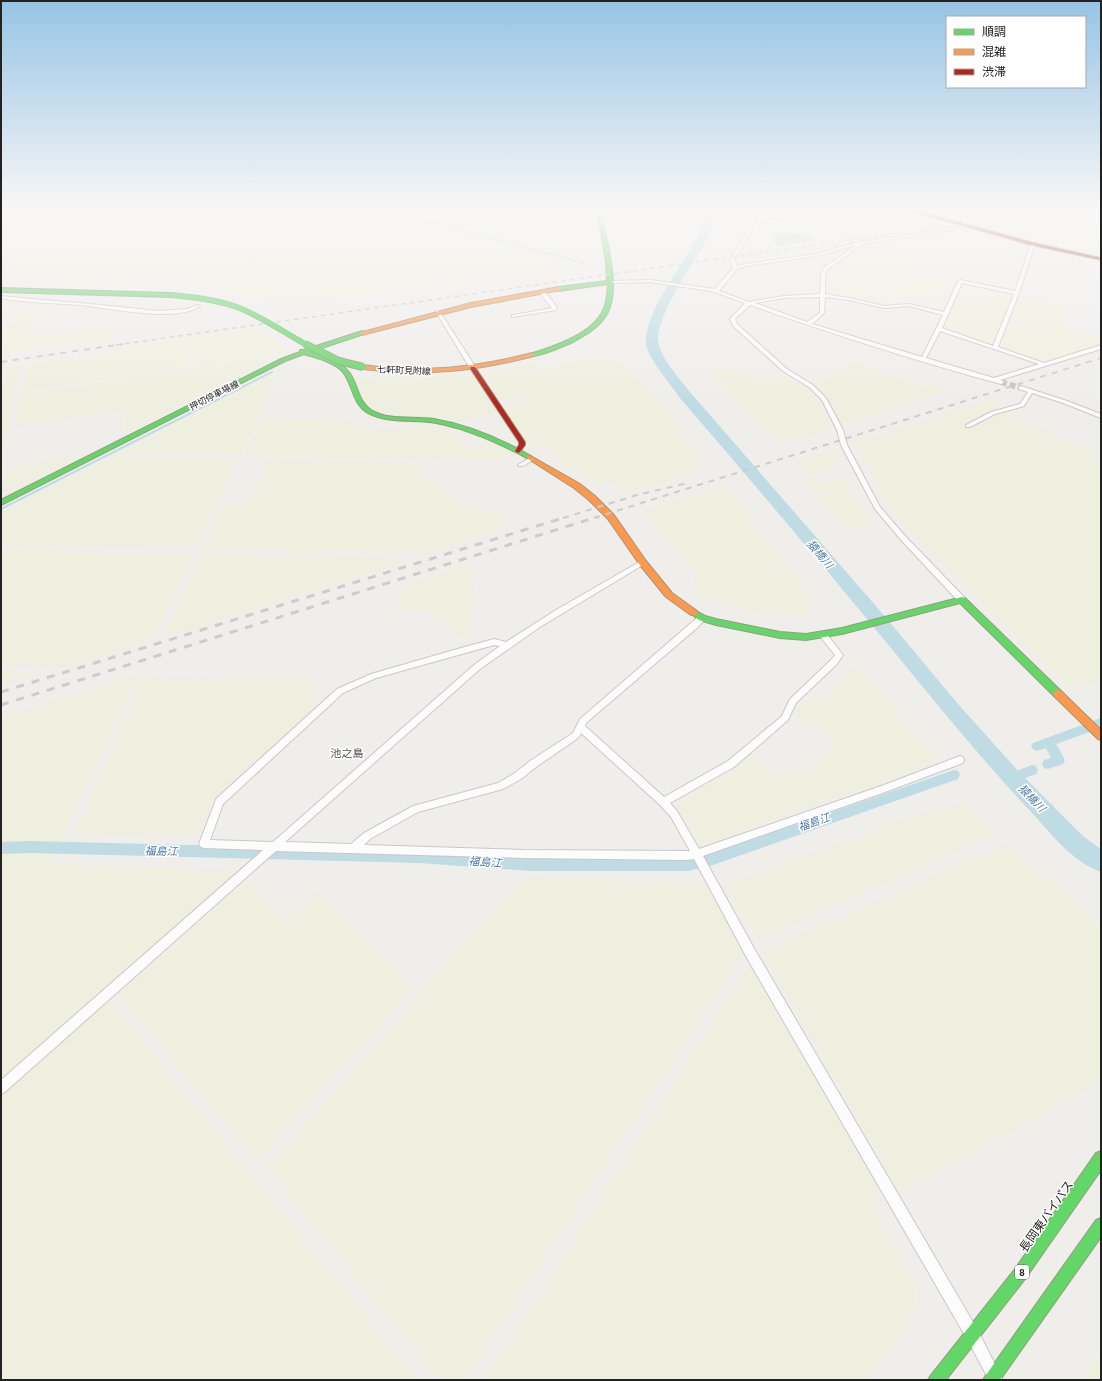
<svg xmlns="http://www.w3.org/2000/svg" width="1102" height="1381" font-family="'IBM Plex Sans','Noto Sans JP',sans-serif">
	<rect width="100%" height="100%" fill="#f0eeeb"/>
	<g fill="#efefdf">
		<polygon points="1,210 361,210 551,261 539,269 532,270 299,304 296,302 280,304 231,290 198,287 186,283 134,282 130,280 150,270 1,219"/>
		<polygon points="402,210 587,210 593,253 592,256 585,257"/>
		<polygon points="940,210 1012,210 954,219 939,215"/>
		<polygon points="1081,210 1101,210 1101,247 1089,244 1086,253 1020,237 1027,218"/>
		<polygon points="833,211 854,216 876,224 896,229 837,238 830,235"/>
		<polygon points="1,223 141,272 117,283 88,285 17,283 6,280 1,280"/>
		<polygon points="901,236 922,240 905,273 955,283 946,304 892,292 885,305 830,292 831,273 849,275 853,269 838,265 844,261 856,263 870,244 884,246 887,243 877,240"/>
		<polygon points="962,284 1069,307 1064,330 1101,338 1101,345 1044,363 947,330 944,327"/>
		<polygon points="52,305 51,308 53,308 37,322 30,336 50,335 109,327 112,338 1,355 1,329 25,315 33,306"/>
		<polygon points="249,327 267,334 287,348 284,351 193,365 191,338"/>
		<polygon points="188,338 189,366 21,392 29,363 69,358"/>
		<polygon points="272,355 277,356 126,434 125,409 15,427 20,395"/>
		<polygon points="600,356 612,360 636,375 700,458 697,471 624,494 614,481 598,484 562,463 548,445 535,449 520,432 505,408 531,401 525,394 499,400 482,374 534,362 541,370"/>
		<polygon points="853,363 909,380 922,387 929,384 941,386 945,390 846,424 840,422 827,398 814,385"/>
		<polygon points="21,364 1,461 1,367"/>
		<polygon points="727,369 744,371 758,384 787,376 815,396 831,425 830,429 784,442 762,428 711,372"/>
		<polygon points="272,374 274,381 241,455 118,453"/>
		<polygon points="464,374 473,375 495,412 455,421 437,417 419,417 386,413 375,409 367,404 351,375 386,379 417,379"/>
		<polygon points="992,399 1004,406 1025,425 1047,431 1069,440 1086,450 1101,475 1101,680 1069,688 896,518 873,478 857,444"/>
		<polygon points="262,419 347,421 363,431 426,428 445,431 481,451 493,444 511,452 501,460 246,455"/>
		<polygon points="831,451 837,465 816,474 805,474 803,460"/>
		<polygon points="83,454 84,456 1,495 5,469"/>
		<polygon points="110,457 237,459 197,545 69,546 1,545 1,512"/>
		<polygon points="267,461 422,464 418,476 465,506 508,517 497,531 431,552 204,549 225,503 249,503"/>
		<polygon points="840,478 873,523 848,529 806,481 813,479 821,482"/>
		<polygon points="720,488 734,496 752,521 751,525 802,586 810,616 746,609 713,603 696,594 694,576 697,570 688,567 677,550 646,512"/>
		<polygon points="1,550 195,553 156,637 66,667 1,666"/>
		<polygon points="202,554 414,559 162,638"/>
		<polygon points="468,566 470,568 470,575 475,585 467,635 459,635 447,621 442,622 429,612 394,612 404,587"/>
		<polygon points="851,667 881,695 935,755 913,773 790,813 700,847 688,823 677,810 678,802 730,772 751,756 778,779 796,769 806,771 837,741 793,712 813,699 823,705 839,686"/>
		<polygon points="1,672 40,673 1,685"/>
		<polygon points="137,676 50,864 238,871 101,992 417,1380 1,1380 1,718"/>
		<polygon points="144,677 314,681 311,711 214,798 198,836 75,833"/>
		<polygon points="961,804 995,833 757,939 725,886 911,818"/>
		<polygon points="1006,845 1101,925 1101,1073 1093,1085 900,1193 762,952"/>
		<polygon points="524,878 704,883 744,952 464,1380 440,1380 268,1168"/>
		<polygon points="247,880 286,920 318,892 414,987 257,1161 119,994"/>
		<polygon points="750,965 878,1187 877,1217 914,1286 913,1312 907,1326 867,1380 486,1380"/>
		<polygon points="1101,1351 1101,1380 1088,1380 1083,1374"/>
	</g>
	<polygon fill="#cadbca" points="782,232 799,233 811,236 812,240 809,242 777,246 773,236"/>
	<g fill="none" stroke-linecap="round" stroke-linejoin="round">
		<g stroke="#bfdbe3" stroke-width="1.5">
			<polyline points="385,210 583,263"/>
			<polyline points="692,210 701,226 702,237"/>
		</g>
		<polyline stroke="#bfdbe3" stroke-width="2" points="1,509 272,372"/>
		<g fill="#bfdbe3" fill-rule="evenodd">
			<polygon points="1101,718 1101,728 1056,744 1065,760 1063,764 1048,769 1044,768 1042,764 1044,760 1051,758 1046,748 1037,751 1033,749 1031,746 1033,743"/>
			<polygon points="1032,765 1036,766 1038,770 1036,774 1012,783 1008,782 1006,778 1008,774"/>
			<polygon points="954,770 958,771 960,775 958,779 713,865 688,871 531,871 419,863 31,853 1,854 1,842 31,841 419,851 531,859 688,859 713,853"/>
		</g>
		<path fill="#bfdbe3" fill-rule="evenodd" d="M709,210H719C714,221 709,233 704,244C692,266 651,323 659,346C665,363 679,378 690,392L888,620L958,704L1019,772L1084,837L1101,849V872C1073,862 1053,836 1034,815C978,756 928,693 876,630C812,552 746,475 680,398C672,386 647,357 646,344C643,315 680,269 694,243C700,233 704,221 709,210Z"/>
		<polyline stroke="#c7c5c3" stroke-width="6" stroke-dasharray="6 3" stroke-linecap="butt" points="1001,382 1021,388"/>
		<g stroke="#c9c8c7" stroke-width="2">
			<g id="street">
				<path d="M742,210H746L754,217L755,219L781,222L793,210H797L783,224L754,221L750,235L734,259L737,266L746,264L816,254L850,244L970,225L971,226L969,227L863,244L827,270L825,275V294L849,298L884,306L909,304L944,312L958,281L960,280L1015,291L1031,244L1035,243L1019,293L998,347L1044,363L1101,345V349L1000,380L1004,382L1001,384C916,361 833,334 750,305L735,319L737,324L787,369L813,385L826,398L843,430L847,445L880,507L906,537L965,598L966,600L965,602H959L902,541L875,509L841,445L837,430L822,400L809,387L783,371L733,326L730,319L745,303L711,291L650,282L609,283L607,282L609,281L650,280L715,289L733,268L730,259L746,235L751,218L747,216ZM856,245L823,268L821,275L820,294L784,296L749,302L719,291L737,269L746,266L817,256ZM962,283L1014,294L993,346L942,328ZM820,297V313L807,322L755,303L784,298ZM825,297L849,300L884,308L909,306L943,315L922,357L812,324L824,313ZM940,331L1039,364L994,378L926,358Z"/>
				<polygon points="540,291 544,291 557,307 556,310 512,317 512,315 514,315 552,308 540,293"/>
				<path d="M1,296L31,299L80,303L159,311L187,309L198,305L200,306C176,323 110,308 80,305C54,303 27,303 1,298Z"/>
				<polygon points="436,311 440,312 476,368 475,369 470,368 436,312"/>
				<polygon points="1021,386 1067,401 1101,414 1101,418 1063,403 1032,393 1024,406 995,414 970,427 966,427 966,425 991,412 1020,404 1028,392 1019,389 1018,388"/>
				<polygon points="531,457 533,458 533,460 523,466 519,466 518,465"/>
				<path d="M641,561H643L646,563L540,627L480,669L285,842L351,844L364,833L413,806L498,783L515,773L530,761L573,733L580,719L699,616L702,615L706,618L698,627L586,723L585,726L664,797L728,761L782,716L790,699L831,660L835,655L819,635L823,632L826,633L843,655L837,664L796,703L788,720L734,767L670,803L677,811L699,849L884,785L960,756L963,757L964,760L963,763L885,792L703,856L755,950L977,1329L1003,1380H989L967,1339L747,958L694,859L686,860L524,858L276,851L5,1092L1,1094V1080L263,850L204,848L201,847L199,844L215,802L216,799L337,689L371,674L454,650L494,639L506,642L556,610ZM494,645L500,646L474,665L273,842L210,840L223,804L343,693L376,678ZM581,733L660,805L671,817L690,851L524,850L364,845L370,839L418,812L503,789L521,779L536,767L571,743L579,737Z"/>
			</g>
		</g>
		<g stroke="#999a82" stroke-width="2">
			<g id="fast">
				<path d="M604,210H608L602,217C607,245 621,288 607,314C599,328 584,336 571,343C561,347 540,357 530,356V354C553,347 589,335 601,314C607,305 607,294 608,284L559,291L556,289L559,287L607,281L606,261L598,217Z"/>
				<polygon points="1,288 170,293 173,295 170,297 1,292"/>
				<path d="M362,331L364,332V334L310,352C322,356 340,361 348,371C358,382 357,401 371,410C390,421 414,416 434,419C469,425 501,439 531,456V458H527C498,443 468,429 436,423C414,419 389,424 368,413C352,404 353,384 343,372C334,362 316,358 304,354L285,361L1,505V500L281,359L300,352V350H304Z"/>
				<polygon points="962,597 965,598 1061,691 1063,694 1061,697 1055,697 960,603 842,634 806,640 780,638 716,625 699,620 690,613 694,610 705,616 716,619 780,632 806,634 842,628"/>
				<polygon points="1101,1151 1101,1170 1025,1279 946,1380 928,1380 931,1375 1015,1269 1096,1153"/>
				<polygon points="1101,1218 1101,1237 1000,1380 983,1380 986,1375 1096,1220"/>
			</g>
		</g>
		<g stroke="#999a82" stroke-width="2">
			<g id="slow">
				<polygon points="559,287 562,289 561,290 471,307 362,335 359,333 471,303"/>
				<path d="M532,353L534,354V356C476,371 423,377 363,369L360,367L363,365C422,373 474,368 532,353Z"/>
				<polygon points="529,455 580,484 595,496 614,515 646,561 672,593 697,611 698,613 697,615 691,615 666,597 640,565 608,519 589,500 574,488 527,458 526,457"/>
				<polygon points="1058,690 1061,691 1101,730 1101,740 1098,739 1055,697 1053,694 1055,691"/>
			</g>
		</g>
		<g stroke="#999a82" stroke-width="2">
			<g id="jam">
				<polygon points="907,210 914,210 1034,243 1101,258 1101,260 1031,245"/>
				<polygon points="471,367 475,367 525,442 525,445 520,452 518,453 515,451 519,445 519,442 470,368"/>
			</g>
		</g>
		<use href="#street" fill="#fdfcfc" fill-rule="evenodd"/>
		<use href="#fast" fill="#63d668" fill-rule="evenodd"/>
		<use href="#slow" fill="#ff974d" fill-rule="evenodd"/>
		<use href="#jam" fill="#b3261e" fill-rule="evenodd"/>
		<polyline stroke="#ccc" stroke-width="1.5" stroke-dasharray="4.5 4.5" stroke-linecap="butt" points="116,345 1059,210"/>
		<g stroke="#ccc" stroke-width="2" stroke-dasharray="6 6" stroke-linecap="butt">
			<polyline points="1,362 123,344"/>
			<polyline points="563,518 637,495 688,483"/>
			<polyline points="594,518 1101,358"/>
		</g>
		<g stroke="#ccc" stroke-width="3" stroke-dasharray="8 8" stroke-linecap="butt">
			<polyline points="1,692 566,517"/>
			<polyline points="1,705 597,517"/>
		</g>
		<g stroke="#999a82" stroke-width="6" stroke-linecap="butt">
			<path id="fast-bridge-far1" d="M170,295C191,297 213,299 234,306C260,315 283,332 307,345"/>
		</g>
		<g stroke="#999a82" stroke-width="8" stroke-linecap="butt">
			<polyline id="fast-bridge" points="305,344 339,361 363,367"/>
		</g>
		<use href="#fast-bridge-far1" stroke="#63d668" stroke-width="5"/>
		<use href="#fast-bridge" stroke="#63d668" stroke-width="6"/>
	</g>
	<linearGradient id="sky" x2="0" y2="1"><stop stop-color="#97c4e6"/><stop offset="0.52" stop-color="#f8f7f6"/><stop offset="1" stop-color="#f8f7f6" stop-opacity="0"/></linearGradient>
	<rect width="1102" height="403" fill="url(#sky)"/>
	<g text-anchor="middle" dominant-baseline="central" stroke-width="3" stroke-linejoin="round" paint-order="stroke">
		<g font-size="9" fill="#222" stroke="#fff">
			<text transform="translate(404 370) rotate(2)">七軒町見附線</text>
			<text transform="translate(214 395) rotate(-27)">押切停車場線</text>
		</g>
		<rect fill="#fff" stroke="#646464" stroke-width="1" x="1015" y="1265" width="14" height="14" rx="3"/>
		<g font-size="9" font-weight="bold" fill="#222">
			<text x="1022" y="1272">8</text>
		</g>
		<g font-size="11" font-style="italic" fill="#4a7aab" stroke="#fff">
			<text transform="translate(820 554) rotate(50)">猿橋川</text>
			<text transform="translate(1032 798) rotate(46)">猿橋川</text>
			<text transform="translate(814 822) rotate(-19)">福島江</text>
			<text transform="translate(161 851) rotate(1)">福島江</text>
			<text transform="translate(485 862) rotate(4)">福島江</text>
		</g>
		<g font-size="11" fill="#555" stroke="#fff">
			<text x="347" y="753">池之島</text>
		</g>
		<g font-size="12" fill="#222" stroke="#fff">
			<text transform="translate(1046 1216) rotate(-55)">長岡東バイパス</text>
		</g>
	</g>
	<rect width="1102" height="1381" fill="none" stroke="#222222" stroke-width="4"/>
	<rect x="946" y="16" width="140" height="72" fill="#ffffff" stroke="#a7a7a7"/>
	<rect x="954" y="29" width="20" height="6" fill="#63d668" stroke="#a7a7a7"/>
	<text x="982" y="36" font-size="12" fill="#222222">順調</text>
	<rect x="954" y="49" width="20" height="6" fill="#ff974d" stroke="#a7a7a7"/>
	<text x="982" y="56" font-size="12" fill="#222222">混雑</text>
	<rect x="954" y="69" width="20" height="6" fill="#b3261e" stroke="#a7a7a7"/>
	<text x="982" y="76" font-size="12" fill="#222222">渋滞</text>
</svg>
